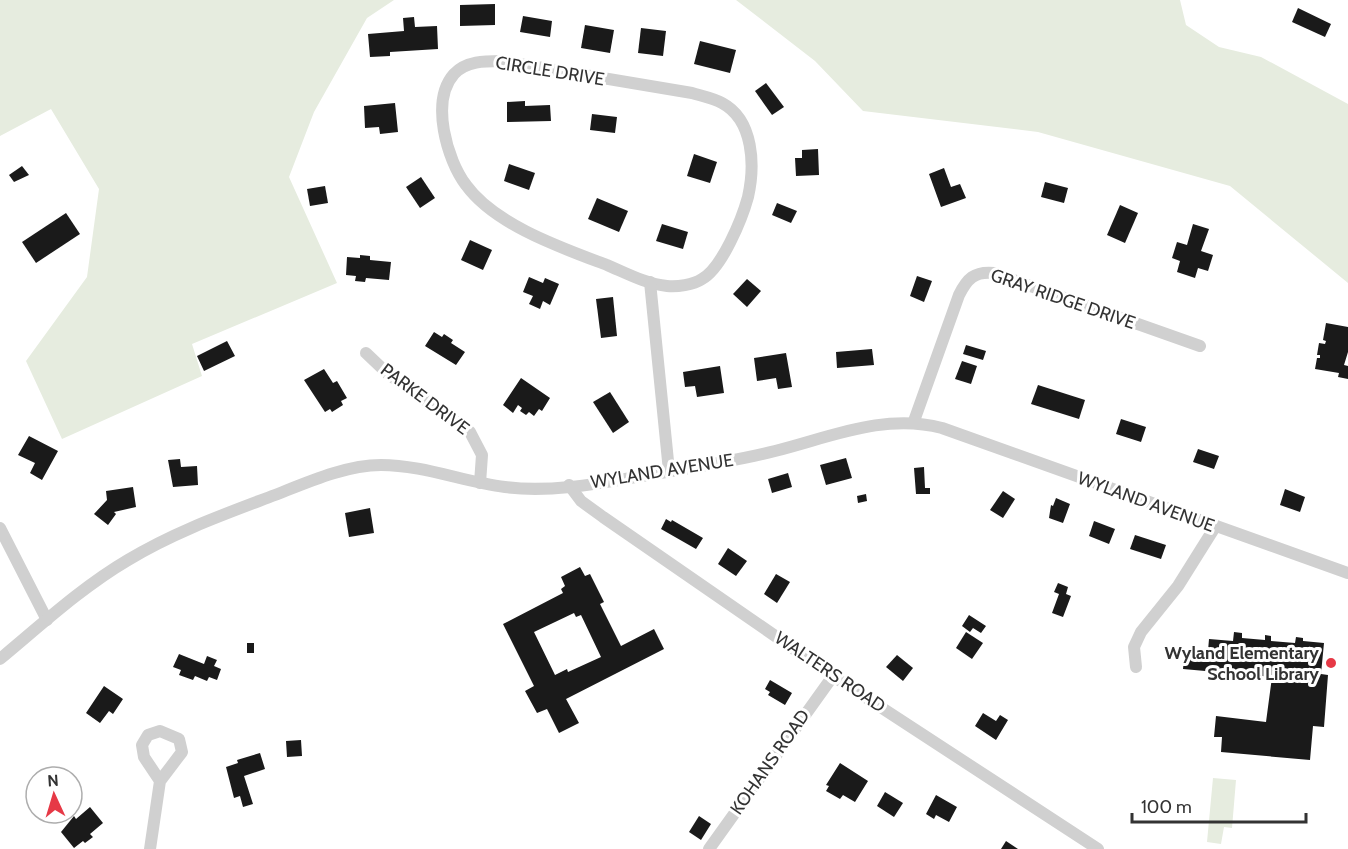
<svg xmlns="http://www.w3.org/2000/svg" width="1348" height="849" font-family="Cabin,sans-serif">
	<rect width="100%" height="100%" fill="#fff"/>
	<g fill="#e6ecdf">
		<polygon points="0,0 394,0 367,18 314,112 289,177 337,283 192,344 202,376 62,439 26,361 87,277 99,189 51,109 0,136"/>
		<polygon points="736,0 1180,0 1186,25 1219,47 1261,57 1348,104 1348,283 1230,186 1038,132 863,111 815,61"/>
		<polygon points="1213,778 1236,780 1232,828 1224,827 1221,844 1207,842"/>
	</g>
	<g fill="#1a1a1a" fill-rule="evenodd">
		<polygon points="495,4 495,25 460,26 460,5"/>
		<polygon points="1298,8 1331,24 1325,37 1292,22"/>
		<polygon points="523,16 552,21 550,37 520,32"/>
		<polygon points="414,17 415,27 437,26 438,49 390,52 390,56 370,57 368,34 404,31 403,18"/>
		<polygon points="585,25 614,30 610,53 581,48"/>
		<polygon points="641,28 666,31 663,56 638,53"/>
		<polygon points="700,41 736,50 730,73 694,64"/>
		<polygon points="766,83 784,107 772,115 755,91"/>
		<polygon points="525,101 525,106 550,105 551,121 507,122 507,102"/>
		<polygon points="395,103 398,132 380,134 379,127 365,128 364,106"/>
		<polygon points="592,114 617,117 615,133 590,130"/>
		<polygon points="818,149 819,175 796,176 795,158 802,158 802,150"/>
		<polygon points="694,154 717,162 710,183 687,176"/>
		<polygon points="509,164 535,173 529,190 504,181"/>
		<polygon points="22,166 29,175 14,182 9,175"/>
		<polygon points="944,168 951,187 960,184 966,198 941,207 929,174"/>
		<polygon points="421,177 435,198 420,208 406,187"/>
		<polygon points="1045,182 1068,188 1064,203 1041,197"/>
		<polygon points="325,186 328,203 310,206 307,189"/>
		<polygon points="597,198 628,211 619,232 588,219"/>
		<polygon points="777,203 797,211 791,223 772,215"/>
		<polygon points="1120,205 1138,213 1125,243 1107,235"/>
		<polygon points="66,213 80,234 36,263 22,242"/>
		<polygon points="662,224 688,232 683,249 656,241"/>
		<polygon points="1193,224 1209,229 1201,251 1213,255 1208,271 1198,268 1195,278 1177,272 1180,261 1172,258 1177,242 1187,245"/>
		<polygon points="470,240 492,250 483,270 461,260"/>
		<polygon points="360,255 370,256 370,260 391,262 389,280 366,278 365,282 355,281 356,276 346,275 347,257 360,258"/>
		<polygon points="917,276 932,281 924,302 910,296"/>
		<polygon points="529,277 543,283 545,278 559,284 550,305 543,301 540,309 529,304 533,296 523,292"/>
		<polygon points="747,279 761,291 747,307 733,294"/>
		<polygon points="613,297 617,336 601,338 596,299"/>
		<polygon points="1326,323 1348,327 1348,352 1344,365 1348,366 1348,379 1338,377 1339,373 1315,369 1317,358 1320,358 1320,355 1317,355 1319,343 1325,344 1326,341 1323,340"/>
		<polygon points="434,332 442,337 444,334 453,340 451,343 465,352 456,365 425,346"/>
		<polygon points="227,341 235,356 204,371 197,356"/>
		<polygon points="966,345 986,351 983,360 963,354"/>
		<polygon points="872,349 874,365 837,368 836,352"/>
		<polygon points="786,353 792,387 778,389 776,378 757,381 754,358"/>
		<polygon points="962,361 977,366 971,384 955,379"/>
		<polygon points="720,366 724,393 697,397 695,386 685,387 683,372"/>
		<polygon points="324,369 333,383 337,381 347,398 341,401 343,405 332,412 330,409 325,412 304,380"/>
		<polygon points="521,378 550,398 542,411 539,409 534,416 529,412 526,415 520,411 522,408 518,405 513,413 503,405"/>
		<polygon points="1038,385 1085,400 1079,419 1031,404"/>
		<polygon points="610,392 629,422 613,433 593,402"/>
		<polygon points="1121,419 1146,427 1141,442 1116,434"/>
		<polygon points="29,436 58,451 42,480 30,473 35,463 18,455"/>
		<polygon points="1198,449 1219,456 1214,469 1193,462"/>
		<polygon points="846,458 852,478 826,485 820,465"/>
		<polygon points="180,459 181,467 197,466 198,485 173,487 168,460"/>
		<polygon points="924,467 925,488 930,488 930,494 916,494 914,468"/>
		<polygon points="788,473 792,487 772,493 768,479"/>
		<polygon points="133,487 136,507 114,512 116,514 108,525 94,514 107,500 106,491"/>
		<polygon points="1285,489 1305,497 1300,512 1280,505"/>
		<polygon points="1003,491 1015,499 1003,518 990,510"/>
		<polygon points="866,494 867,501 858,503 857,496"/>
		<polygon points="1056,498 1070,504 1063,523 1049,518 1051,505 1053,506"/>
		<polygon points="370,508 374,533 349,537 345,513"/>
		<polygon points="666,519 671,522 672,520 703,538 696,549 661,529"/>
		<polygon points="1094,521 1115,529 1109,544 1089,536"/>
		<polygon points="1135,535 1166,545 1161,559 1130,549"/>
		<polygon points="728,548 747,561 736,576 718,564"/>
		<path d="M580,567L585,576L590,574L604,602L600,604L621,646L654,629L664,649L566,699L579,723L559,733L547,709L537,713L525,691L534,686L503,624L563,593L561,589L565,586L561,577ZM574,613L576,617L581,615L601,657L568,672L567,669L555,675L534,632Z"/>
		<polygon points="776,574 790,582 777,603 764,594"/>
		<polygon points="1058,583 1068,587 1066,594 1071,596 1063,617 1052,613 1059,594 1054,592"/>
		<polygon points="969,615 986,626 981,633 973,628 970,632 962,626"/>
		<polygon points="966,632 983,643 972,659 956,648"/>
		<polygon points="1234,632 1242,633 1242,638 1265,640 1265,635 1271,636 1271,641 1295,643 1296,637 1303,638 1303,641 1324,643 1321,674 1328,675 1324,727 1313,726 1310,760 1221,752 1222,737 1214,737 1216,716 1266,722 1272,677 1183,669 1185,649 1208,651 1209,639 1233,641"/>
		<rect x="247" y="643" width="7" height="10"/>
		<polygon points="179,654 204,664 207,656 217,660 214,666 221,669 217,680 209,677 207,681 195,676 193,680 179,675 181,670 173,667"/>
		<polygon points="897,655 913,668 903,681 886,667"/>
		<polygon points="770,680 792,693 785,705 768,695 770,692 765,689"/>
		<polygon points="104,686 123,699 113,714 109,711 100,723 86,713"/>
		<polygon points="983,713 996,721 1000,715 1008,720 996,740 975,726"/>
		<polygon points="301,740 302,756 287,757 286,741"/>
		<polygon points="260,753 265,769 244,776 253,804 243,807 240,796 234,798 226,767 238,763 237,760"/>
		<polygon points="840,763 868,781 855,802 843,795 840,799 826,791 829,786 826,785"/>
		<polygon points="885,792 903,803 894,817 877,806"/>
		<polygon points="936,795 957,807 949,822 936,815 934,819 926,814"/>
		<polygon points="90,807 103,823 90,834 93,837 85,843 83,841 74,848 61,832 74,816 76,819"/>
		<polygon points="699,816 711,824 701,840 689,832"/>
		<polygon points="1006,841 1018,849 1001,849"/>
	</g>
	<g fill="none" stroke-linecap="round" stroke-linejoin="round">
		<g stroke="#d0d0d0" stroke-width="12">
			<path d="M501,61L692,93C702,96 713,98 722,103C754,120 755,166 748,197C742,219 722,268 702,279C693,285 677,287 667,286C646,284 626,273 607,265C562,248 495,225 466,185C447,160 430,101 454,74C466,61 485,61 501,61Z"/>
			<polyline points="650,282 669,471"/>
			<polyline points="366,353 387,373 470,432 482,455 480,483"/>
			<path d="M914,421L959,295C967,279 974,271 994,273L1200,346"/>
			<polyline points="569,485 581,501 603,517 833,676 1098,849"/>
			<polyline points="0,528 47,620"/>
			<path d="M0,659C41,625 82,587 128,560C174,532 225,514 275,495C308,482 346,465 381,465C423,465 464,482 505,487C557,494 615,480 666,472C702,466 739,460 775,451C831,437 884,413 942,428L1348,573"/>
			<polyline points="1136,667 1134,647 1141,632 1178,586 1215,527"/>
			<polyline points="150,849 160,781 182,752 179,739 160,731 148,735 142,745 144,757 160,781"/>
			<polyline points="709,849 833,676"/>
		</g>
	</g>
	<circle fill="#e63946" stroke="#fff" stroke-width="2" cx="1331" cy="663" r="6"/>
	<g text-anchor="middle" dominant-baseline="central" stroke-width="6" stroke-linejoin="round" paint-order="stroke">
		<g font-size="18" fill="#333" stroke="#fff">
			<text transform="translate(550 71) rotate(9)">CIRCLE DRIVE</text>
			<text transform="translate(1063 299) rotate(19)">GRAY RIDGE DRIVE</text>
			<text transform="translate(425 399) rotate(37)">PARKE DRIVE</text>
			<text transform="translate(662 471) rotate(-9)">WYLAND AVENUE</text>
			<text transform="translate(1146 502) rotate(20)">WYLAND AVENUE</text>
			<text transform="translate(830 672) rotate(34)">WALTERS ROAD</text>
			<text transform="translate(770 762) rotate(-55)">KOHANS ROAD</text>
		</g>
		<g font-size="18" font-weight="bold" fill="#333" stroke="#fff" text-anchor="end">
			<text x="1319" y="653">Wyland Elementary<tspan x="1319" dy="21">School Library</tspan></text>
		</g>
	</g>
	<g transform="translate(54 795) rotate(356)"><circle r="28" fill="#ffffff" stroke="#adadad" stroke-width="1.5"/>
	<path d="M0-4.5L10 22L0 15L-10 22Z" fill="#e63946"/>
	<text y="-9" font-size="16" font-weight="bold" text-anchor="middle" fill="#333333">N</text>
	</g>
	<path d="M1132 813v9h174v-9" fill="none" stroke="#333333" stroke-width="3"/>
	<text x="1141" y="813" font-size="18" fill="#333333" stroke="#ffffff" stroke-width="4.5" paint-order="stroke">100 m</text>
</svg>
